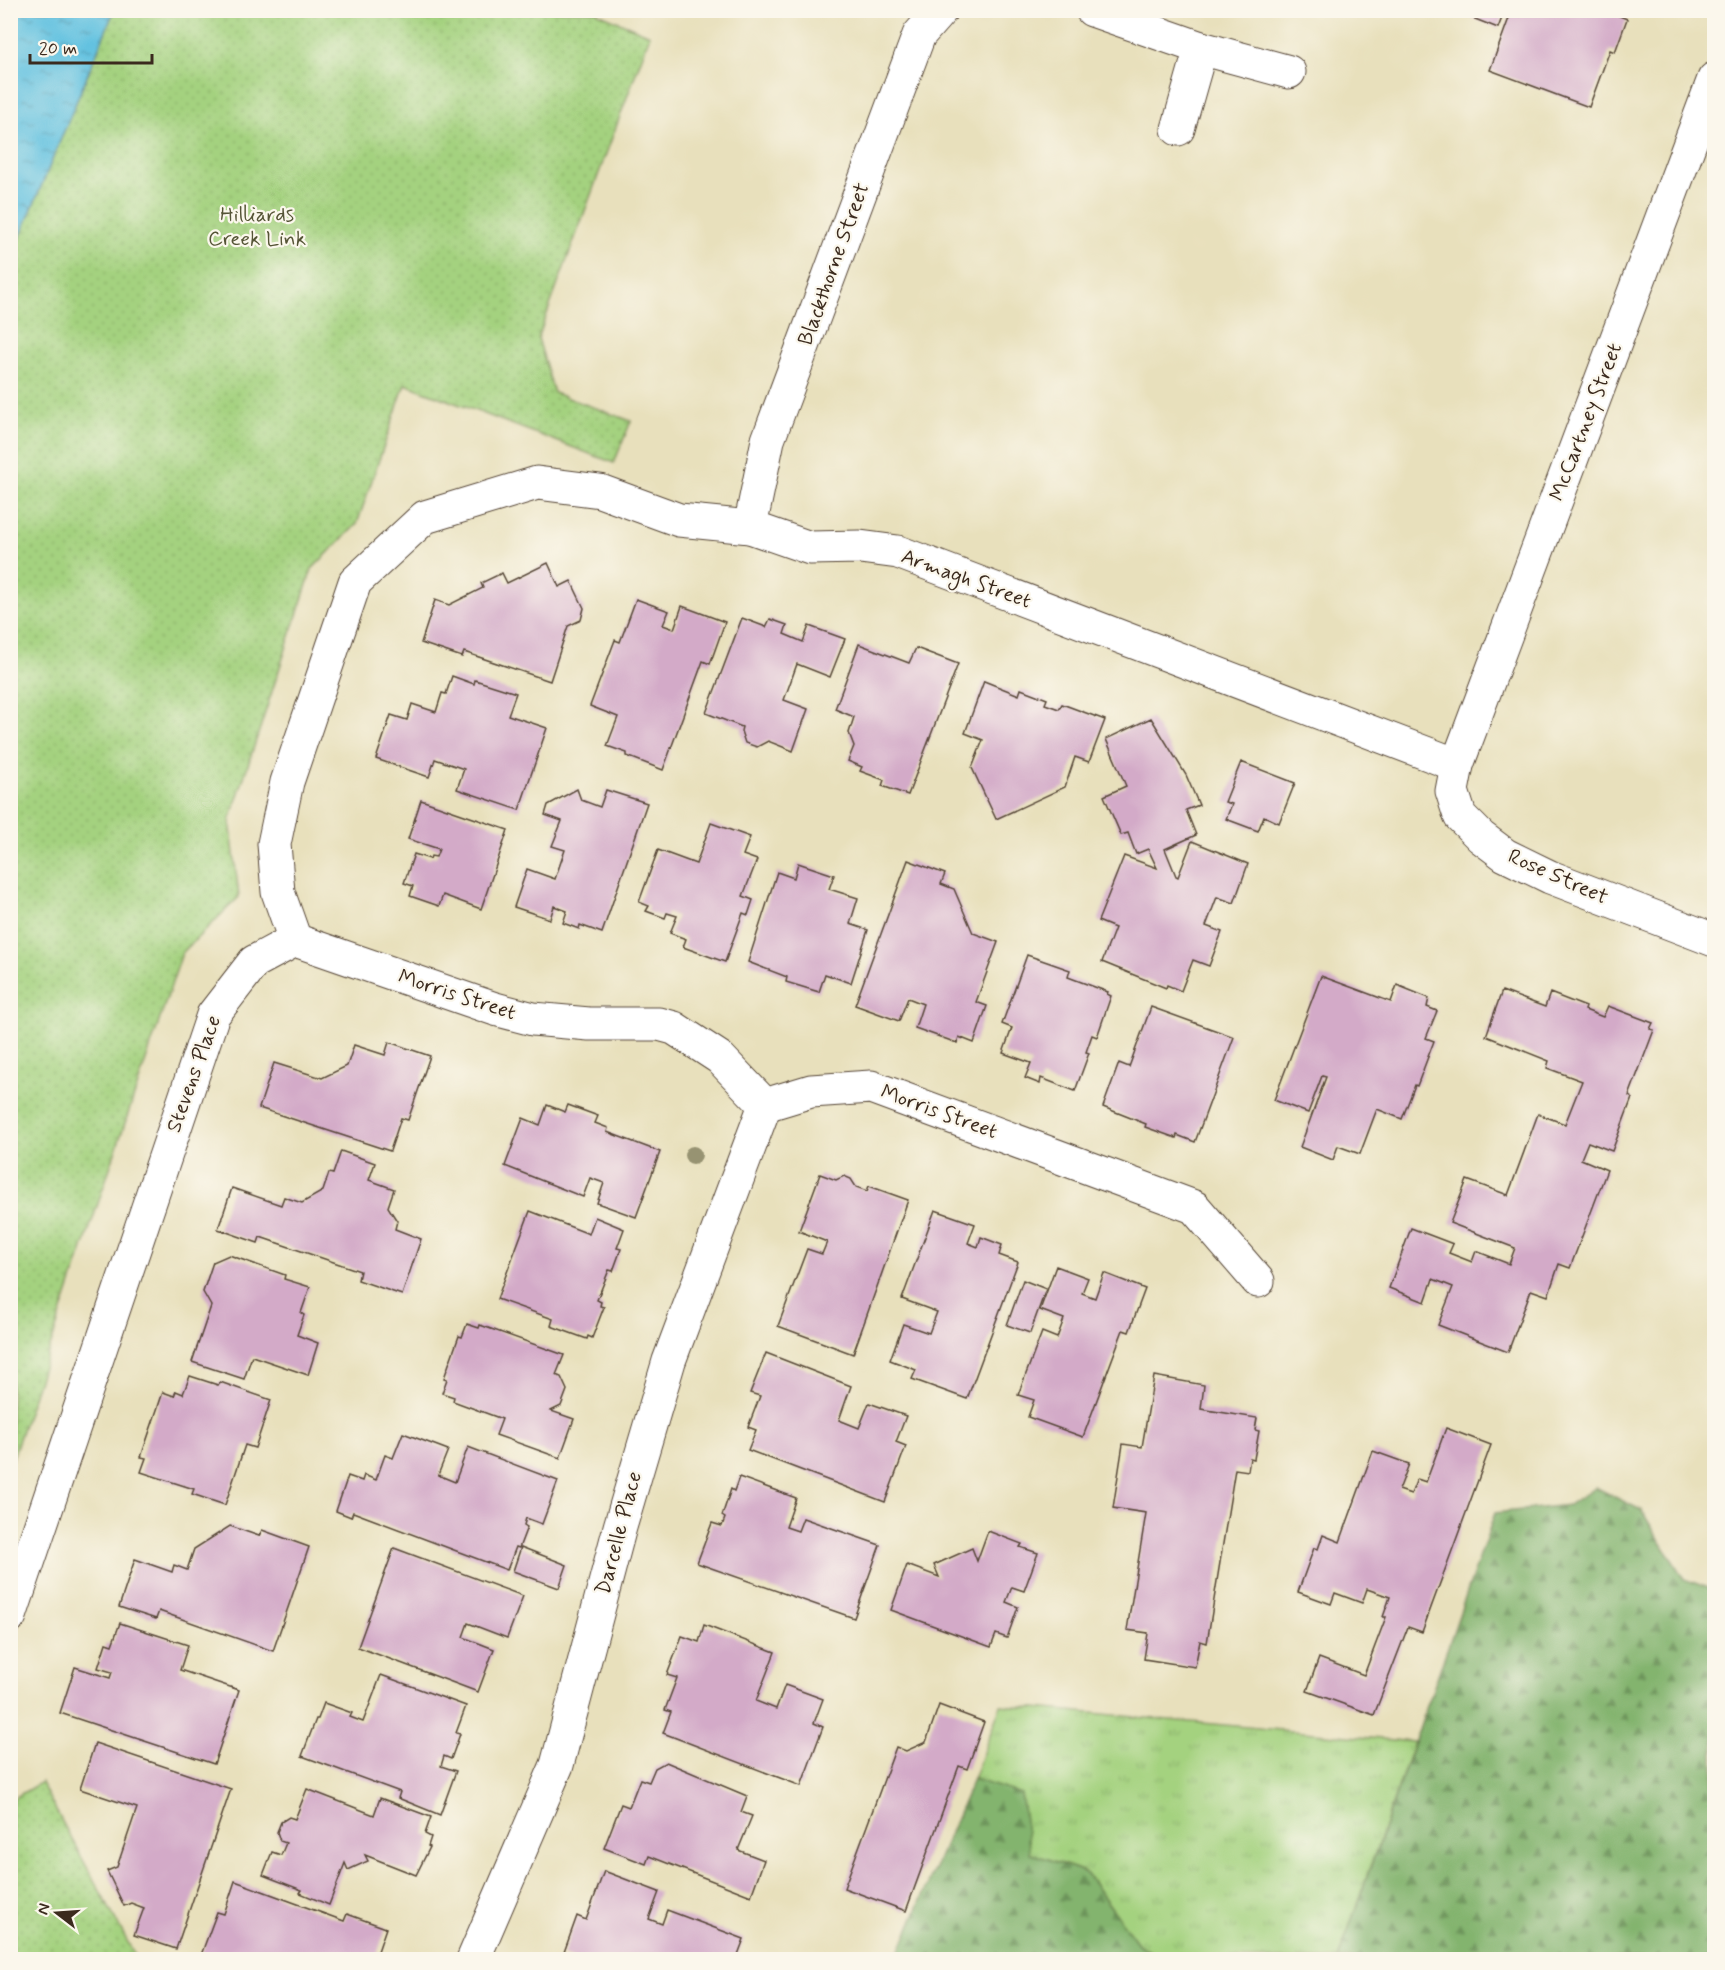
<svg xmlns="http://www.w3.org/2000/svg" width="1725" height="1970" font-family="Mynerve,sans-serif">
	<defs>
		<pattern id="grass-tufts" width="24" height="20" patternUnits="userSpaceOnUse" patternTransform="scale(1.5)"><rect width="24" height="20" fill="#a4d27f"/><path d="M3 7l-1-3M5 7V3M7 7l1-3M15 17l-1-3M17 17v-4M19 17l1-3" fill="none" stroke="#8eb46d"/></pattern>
		<pattern id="forest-firs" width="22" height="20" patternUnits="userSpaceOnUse" patternTransform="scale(1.5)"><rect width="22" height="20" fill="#83b46e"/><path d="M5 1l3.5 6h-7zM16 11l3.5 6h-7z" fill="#6c935a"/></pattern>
		<pattern id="park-dots" width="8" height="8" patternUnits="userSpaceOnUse" patternTransform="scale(1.5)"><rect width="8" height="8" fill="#a4d27f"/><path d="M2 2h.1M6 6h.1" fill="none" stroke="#8eb46d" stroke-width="1.8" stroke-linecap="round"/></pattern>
		<pattern id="water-ripples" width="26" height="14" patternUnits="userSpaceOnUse" patternTransform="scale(1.5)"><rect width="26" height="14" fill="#61c1e0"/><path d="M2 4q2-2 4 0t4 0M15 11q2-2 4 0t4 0" fill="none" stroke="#519db5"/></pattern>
	</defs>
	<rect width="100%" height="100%" fill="#fbf7ec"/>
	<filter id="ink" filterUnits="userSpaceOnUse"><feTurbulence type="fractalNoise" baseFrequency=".0167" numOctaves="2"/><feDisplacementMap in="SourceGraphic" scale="12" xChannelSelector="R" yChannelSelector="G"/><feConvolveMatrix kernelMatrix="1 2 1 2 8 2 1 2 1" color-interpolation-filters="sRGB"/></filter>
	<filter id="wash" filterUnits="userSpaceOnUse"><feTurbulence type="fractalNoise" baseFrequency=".008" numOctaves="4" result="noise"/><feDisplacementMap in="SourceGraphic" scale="24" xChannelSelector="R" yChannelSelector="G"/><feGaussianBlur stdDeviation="1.35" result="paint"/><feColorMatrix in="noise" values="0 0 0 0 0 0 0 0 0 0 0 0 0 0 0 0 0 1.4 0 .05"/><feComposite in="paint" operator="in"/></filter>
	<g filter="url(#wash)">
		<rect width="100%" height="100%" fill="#e8e0bc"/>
		<polygon fill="url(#grass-tufts)" stroke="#707e4e" stroke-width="1.5" points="1001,1705 1414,1742 1338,1959 1162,1959 1139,1945 1085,1872 1029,1853 1021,1794 973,1779"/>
		<g fill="url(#forest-firs)" stroke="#5f6f46" stroke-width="1.5">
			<polygon points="1595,1487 1641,1510 1684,1579 1714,1590 1714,1959 1338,1959 1495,1513 1569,1505"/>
			<polygon points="973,1779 1021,1794 1030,1853 1085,1872 1139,1945 1162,1959 896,1959"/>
		</g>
		<g fill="url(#park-dots)" stroke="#707e4e" stroke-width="1.5">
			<polygon points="114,11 598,11 598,13 650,35 538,338 554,393 631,421 614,463 405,384 357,524 312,569 230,820 239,897 182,953 11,1463 11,259"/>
			<polygon points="41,1782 41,1783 137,1959 11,1959 11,1800"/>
		</g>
		<polygon fill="url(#water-ripples)" stroke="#4e767f" stroke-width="1.5" points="11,10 114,11 11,259 10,11"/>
		<g id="blocks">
			<g fill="#d3aac8">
				<polygon points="1452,10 1505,10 1498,28"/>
				<polygon points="1512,10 1605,10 1627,19 1615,52 1610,50 1589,107 1490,70"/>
				<polygon points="548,563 559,587 571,581 584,608 581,620 568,626 550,681 464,652 462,657 421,643 435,600 449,605 483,588 481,583 502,573 507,583"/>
				<polygon points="636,599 669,611 663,625 674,629 682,606 725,622 710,664 703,661 663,770 627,756 627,753 607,746 618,717 590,706 615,640 620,642"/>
				<polygon points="742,618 766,627 770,619 787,625 784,634 803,642 809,626 845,639 830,677 797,664 784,700 808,709 793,751 768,741 757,747 745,743 741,731 742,727 706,713"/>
				<polygon points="859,644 909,663 916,648 958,664 908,795 882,786 884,780 860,771 862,767 848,761 854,746 849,733 854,717 835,709"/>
				<polygon points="452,676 474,684 475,680 516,693 508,715 547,728 519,810 457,789 464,769 435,759 429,777 376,759 391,715 407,720 412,704 436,712 442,693 446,694"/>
				<polygon points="984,681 1019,695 1021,689 1047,699 1045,704 1059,709 1062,704 1105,720 1089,762 1075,757 1065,787 996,819 972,768 983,740 965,733"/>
				<polygon points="1151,718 1186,775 1199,805 1186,810 1196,835 1165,849 1176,876 1178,877 1192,841 1248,864 1234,903 1217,897 1206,926 1222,932 1209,966 1193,960 1181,991 1167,985 1166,988 1102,962 1115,928 1098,921 1124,856 1157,868 1148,849 1136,854 1128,833 1121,835 1104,796 1126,786 1106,739"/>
				<polygon points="1241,762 1295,783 1279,823 1264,816 1258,831 1226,819 1232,804 1225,802"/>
				<polygon points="577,789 581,800 600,807 606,790 647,803 602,933 580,925 579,929 563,923 567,911 554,906 550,919 514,907 527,869 555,879 565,850 552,846 562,821 545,815 548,805"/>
				<polygon points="421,800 508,830 481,909 443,895 439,906 410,896 413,886 404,883 414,854 430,859 431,856 436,857 439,849 408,839"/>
				<polygon points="711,823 750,837 743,855 757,860 743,896 753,900 748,915 743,913 725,962 683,947 686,939 670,933 677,916 667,913 665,918 646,911 649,906 639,902 658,850 696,864"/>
				<polygon points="908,860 945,874 941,884 954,889 973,933 998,942 976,1002 987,1006 974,1043 959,1037 957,1043 915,1028 923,1004 908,998 899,1021 855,1005"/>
				<polygon points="798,863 834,875 829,889 858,898 850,924 868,930 851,983 825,974 819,992 786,982 787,977 748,962 777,872 794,878"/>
				<polygon points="1027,955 1070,970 1068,977 1108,992 1107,994 1111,996 1097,1037 1092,1035 1086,1052 1089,1053 1075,1091 1041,1078 1040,1084 1025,1078 1031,1063 1003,1053 1012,1028 1002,1024"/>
				<polygon points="1321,976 1391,1002 1397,985 1429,998 1427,1007 1437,1011 1426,1038 1434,1041 1417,1086 1415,1085 1402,1119 1377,1109 1360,1154 1338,1146 1333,1160 1300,1147 1326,1077 1322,1076 1308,1113 1274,1100"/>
				<polygon points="1502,991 1545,1007 1550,993 1586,1007 1585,1010 1603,1017 1608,1006 1653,1023 1650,1029 1654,1030 1629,1096 1632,1098 1612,1151 1588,1142 1581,1159 1607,1170 1570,1268 1559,1264 1548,1296 1531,1290 1508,1352 1438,1325 1453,1287 1433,1279 1425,1302 1389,1288 1411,1228 1453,1244 1449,1253 1472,1262 1476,1251 1509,1264 1515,1248 1450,1223 1467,1180 1508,1195 1538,1114 1565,1124 1582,1081 1547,1068 1549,1061 1486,1036"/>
				<polygon points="1151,1007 1234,1037 1195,1142 1177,1135 1176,1138 1145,1127 1146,1124 1103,1107 1119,1063 1129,1067"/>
				<polygon points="389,1042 430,1056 408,1120 401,1118 390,1151 259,1108 274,1063 322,1078 347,1066 354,1045 385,1055"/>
				<polygon points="547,1105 565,1112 568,1105 598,1116 595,1123 608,1128 607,1132 660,1152 636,1217 597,1203 604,1183 590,1178 583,1197 505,1166 523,1118 540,1125"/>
				<polygon points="341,1151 375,1163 369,1180 394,1189 388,1207 397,1221 395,1229 421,1239 402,1295 358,1280 360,1271 260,1237 258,1243 218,1229 232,1188 281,1205 284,1197 302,1203 323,1191 329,1173 333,1174"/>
				<polygon points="820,1174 836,1180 844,1176 851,1179 856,1187 867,1191 869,1186 908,1200 853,1354 778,1326 807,1249 822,1254 827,1242 799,1231"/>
				<polygon points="935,1210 975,1224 968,1243 978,1247 981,1237 1002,1245 999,1255 1018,1262 967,1399 912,1379 916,1370 890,1360 903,1324 929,1333 937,1312 902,1299"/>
				<polygon points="530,1211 589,1234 595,1217 624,1229 617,1248 621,1249 613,1271 609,1270 597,1300 601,1302 600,1306 604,1307 592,1338 588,1336 587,1339 551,1326 553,1319 497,1299"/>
				<polygon points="229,1255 285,1275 284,1279 310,1287 301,1313 304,1315 297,1335 318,1343 308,1375 252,1356 244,1379 192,1362 211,1306 203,1292 213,1262"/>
				<polygon points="1056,1266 1088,1278 1082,1293 1095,1298 1104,1273 1145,1289 1129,1332 1123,1330 1083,1437 1028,1417 1034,1400 1018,1395 1042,1332 1057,1338 1064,1319 1040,1310"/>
				<polygon points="1023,1280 1046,1289 1030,1333 1007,1325"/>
				<polygon points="467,1324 479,1328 480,1325 564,1355 556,1375 561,1377 567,1390 561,1406 551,1411 574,1419 560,1458 496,1435 502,1419 453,1401 454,1397 442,1393 447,1379 444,1378 459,1336 462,1337"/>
				<polygon points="766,1353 851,1386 839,1420 859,1428 869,1403 906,1416 896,1442 906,1446 885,1502 748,1450 756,1430 748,1427 760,1396 750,1393"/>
				<polygon points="190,1376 218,1385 220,1382 271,1400 255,1448 245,1445 225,1505 192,1494 194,1489 141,1472 146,1458 141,1457 163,1392 174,1396 176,1391 183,1394"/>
				<polygon points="1154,1376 1204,1385 1201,1409 1257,1418 1255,1430 1259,1431 1254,1459 1250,1458 1248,1471 1235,1469 1207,1643 1200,1641 1195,1667 1144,1659 1148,1633 1127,1630 1146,1513 1113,1508 1123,1444 1142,1447"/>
				<polygon points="1446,1428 1491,1445 1422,1632 1408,1627 1374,1715 1307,1691 1319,1658 1364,1675 1386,1617 1383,1617 1390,1597 1367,1589 1362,1603 1335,1593 1331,1604 1298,1592 1314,1548 1318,1549 1323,1535 1340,1542 1373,1451 1409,1464 1399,1490 1411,1494 1417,1479 1426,1482"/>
				<polygon points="403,1433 448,1450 438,1475 455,1482 468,1447 558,1481 542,1524 526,1518 524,1525 527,1527 519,1548 516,1547 507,1570 353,1512 351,1517 336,1511 348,1476 362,1481 364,1475 376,1480 385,1455 393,1458"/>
				<polygon points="739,1477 796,1498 786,1527 798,1531 803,1518 880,1545 854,1618 697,1563 712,1523 722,1526 725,1518 722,1516 731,1489 734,1491"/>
				<polygon points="230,1526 259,1536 262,1530 309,1547 273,1651 159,1611 156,1619 119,1607 135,1559 172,1572 174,1565 187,1570 194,1549"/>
				<polygon points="988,1531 1022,1544 1020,1547 1038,1553 1024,1591 1012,1587 1006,1602 1018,1607 1007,1638 996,1634 991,1647 891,1610 907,1565 939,1577 934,1565 972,1548 977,1561"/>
				<polygon points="521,1547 567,1565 559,1588 513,1571"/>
				<polygon points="394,1548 523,1596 507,1638 468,1623 463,1637 494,1649 478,1692 358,1647"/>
				<polygon points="120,1623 188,1645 180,1670 239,1690 214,1764 60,1713 75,1667 110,1678 112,1672 98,1668 106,1643 112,1645"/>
				<polygon points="704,1625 775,1652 756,1701 776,1709 785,1685 823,1699 814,1723 823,1727 801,1786 663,1733 671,1712 665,1710 677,1678 667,1675 682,1636 699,1642"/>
				<polygon points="381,1675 466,1706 456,1733 460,1734 451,1759 444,1756 441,1766 456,1771 440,1815 398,1798 400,1792 302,1756 316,1719 318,1719 324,1703 352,1713 350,1717 363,1722"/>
				<polygon points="939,1705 984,1722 967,1769 959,1766 906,1911 844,1888 896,1747 906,1751 926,1742"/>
				<polygon points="95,1743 231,1789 176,1949 134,1935 144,1908 131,1903 124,1906 107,1871 117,1867 137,1808 80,1789"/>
				<polygon points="666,1762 747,1796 741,1812 752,1816 738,1850 764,1860 751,1896 649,1856 646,1864 604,1848 621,1804 629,1807 640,1779 649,1782 655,1768"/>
				<polygon points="307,1789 374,1815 380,1798 431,1817 425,1834 431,1837 428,1846 430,1847 416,1875 365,1855 368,1861 348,1870 345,1863 329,1905 300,1893 302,1890 263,1875 272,1852 281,1855 286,1843 280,1841 277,1832 281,1822 289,1817 295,1819"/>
				<polygon points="604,1871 659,1892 649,1919 662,1924 667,1910 744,1939 736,1960 576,1960 563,1955 577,1916 586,1920"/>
				<polygon points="235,1881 344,1921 347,1914 386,1928 375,1960 213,1960 201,1955 217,1912 224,1914"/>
			</g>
		</g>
	</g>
	<g filter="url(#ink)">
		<use href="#blocks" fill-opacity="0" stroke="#554536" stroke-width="1.5"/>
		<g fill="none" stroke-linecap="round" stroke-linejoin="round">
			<g stroke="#554536" stroke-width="35">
				<g id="minor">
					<polyline points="1092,10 1201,48 1289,72"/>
					<polyline points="1714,79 1457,765 1452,791 1460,816 1481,837 1505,855 1550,877 1714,940"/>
					<polyline points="1178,129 1201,48"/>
					<polyline points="750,527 768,440 919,35 941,10"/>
					<polyline points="295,940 495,1009 533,1019 589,1024 659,1024 674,1028 720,1058 765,1105 811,1091 871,1087 1194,1207 1258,1281"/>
					<polyline points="10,1616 213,1015 254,962 295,940 278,892 274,844 287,782 355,582 425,517 537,483 600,491 679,520 750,527 810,548 860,547 898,552 1457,765"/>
					<polyline points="473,1960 557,1765 620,1527 669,1361 765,1105"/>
				</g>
			</g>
			<use href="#minor" stroke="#fff" stroke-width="33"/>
		</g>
		<circle fill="#979372" cx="693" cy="1155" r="9"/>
	</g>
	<g text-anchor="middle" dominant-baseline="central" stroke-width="4.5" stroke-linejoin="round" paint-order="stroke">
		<g font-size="21" fill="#555436" stroke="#fbf7ec">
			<text x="257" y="215">Hilliards<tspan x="257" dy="24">Creek Link</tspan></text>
		</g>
		<g font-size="21" fill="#3b2a1e" stroke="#fbf7ec">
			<text transform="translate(834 264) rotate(-70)">Blackthorne Street</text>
			<text transform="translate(1586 422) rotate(-69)">McCartney Street</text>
			<text transform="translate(966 579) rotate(20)">Armagh Street</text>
			<text transform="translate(1558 877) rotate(24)">Rose Street</text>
			<text transform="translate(457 995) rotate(18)">Morris Street</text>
			<text transform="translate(194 1074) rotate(-70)">Stevens Place</text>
			<text transform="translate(939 1112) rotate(20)">Morris Street</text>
			<text transform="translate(619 1533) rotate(-75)">Darcelle Place</text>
		</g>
	</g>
	<rect width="1725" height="1970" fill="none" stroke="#fbf7ec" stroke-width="36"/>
	<g transform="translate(57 1913) rotate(287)" stroke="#fbf7ec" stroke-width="4.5" paint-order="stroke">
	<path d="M0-4.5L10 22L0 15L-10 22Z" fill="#3b2a1e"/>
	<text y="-9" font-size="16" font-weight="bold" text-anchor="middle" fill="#3b2a1e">N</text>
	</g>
	<path d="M30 54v9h122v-9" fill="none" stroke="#3b2a1e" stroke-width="3"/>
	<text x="39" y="54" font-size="18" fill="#3b2a1e" stroke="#fbf7ec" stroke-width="4.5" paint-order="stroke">20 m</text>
</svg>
